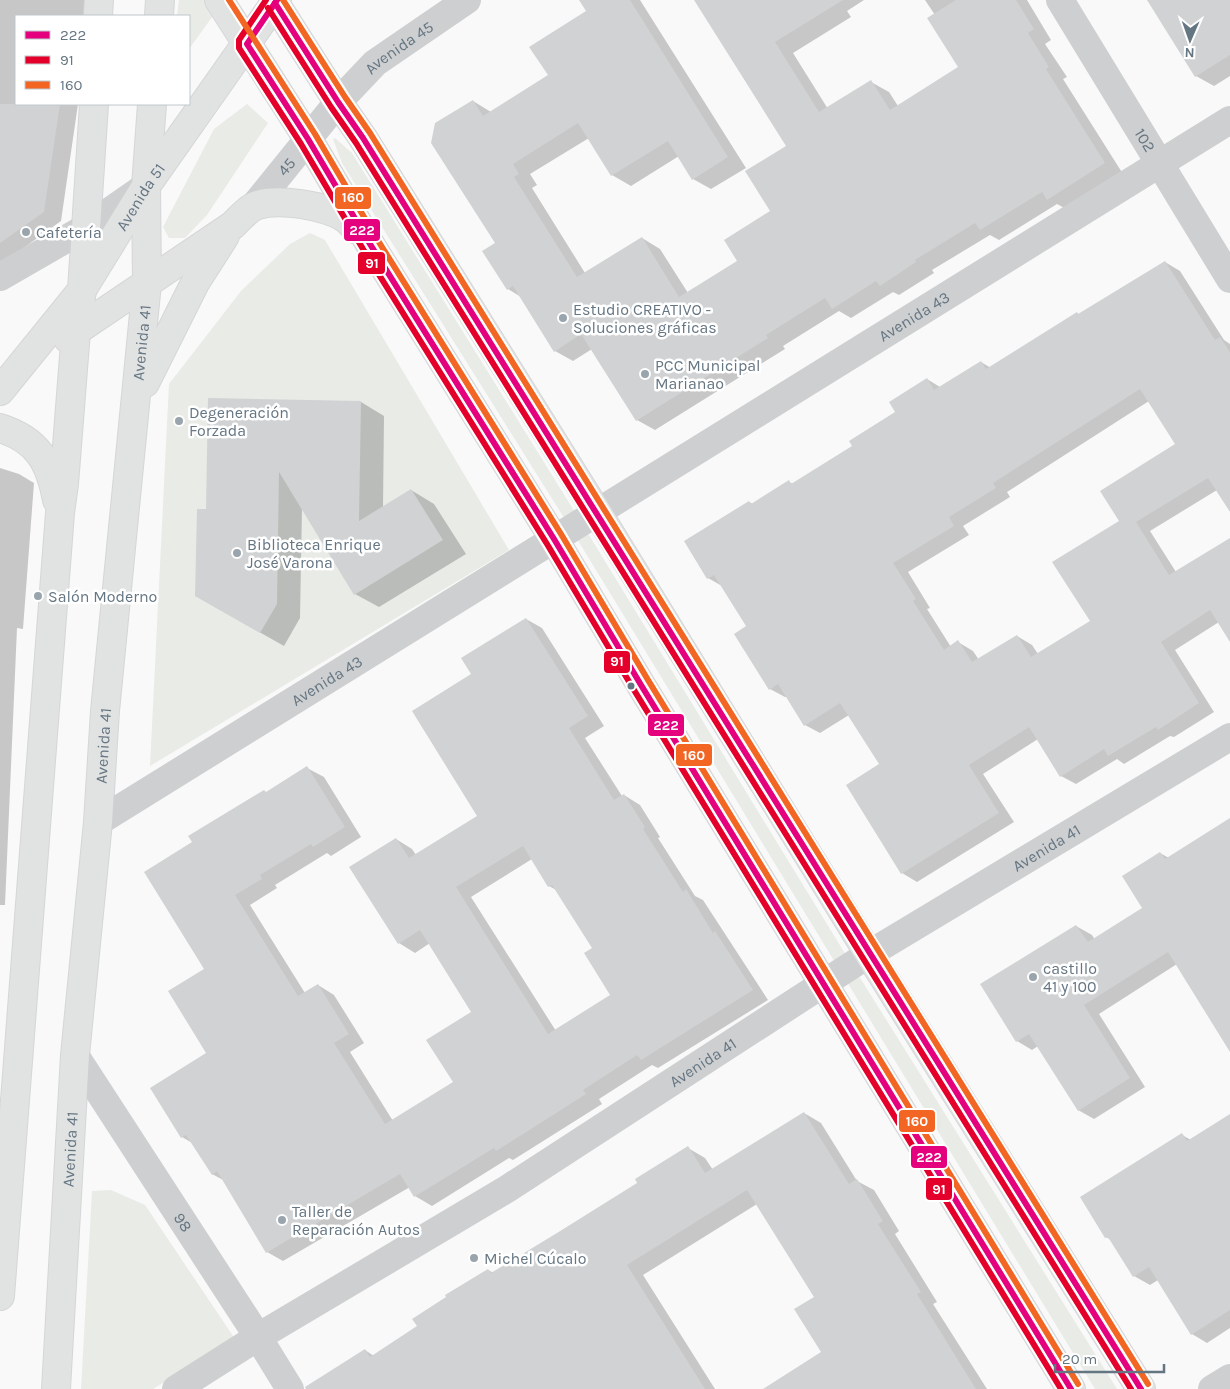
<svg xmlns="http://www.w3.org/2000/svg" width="1230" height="1389" font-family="Karla,sans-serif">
	<rect width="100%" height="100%" fill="#f9f9f9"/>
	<g fill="#e8ebe6">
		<polygon points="179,0 207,0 215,13 189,49 189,16 177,16"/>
		<polygon points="247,104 268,123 207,215 185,238 169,238 163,227 214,129"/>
		<polygon points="335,138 352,153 581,522 852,965 1117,1389 1095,1389 571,529 342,163 333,139"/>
		<polygon points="310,233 325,240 509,550 150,766 169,384 241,291 290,244"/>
		<polygon points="111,1190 145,1205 235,1339 153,1389 81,1389 92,1191"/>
	</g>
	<g fill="#0003" fill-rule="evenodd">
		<polygon points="0,0 93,0 91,16 16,16 16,104 78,104 61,221 0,265"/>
		<polygon points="588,0 640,0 746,168 711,189 693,179 679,156 631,186 612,175 589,138 530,174 537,185 532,188 585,273 642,238 660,249 688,293 739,261 772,211 788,146 695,0 864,0 847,11 851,17 793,53 828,109 871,82 889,92 898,106 960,68 935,15 925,0 1027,0 1051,40 1045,44 1067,77 1063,79 1123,174 1066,209 1057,204 999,240 990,235 932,270 934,273 899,295 893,292 851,318 839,311 783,346 785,349 655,430 637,420 592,349 573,361 555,351 521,297 508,289 497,243 473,101 491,112 550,75 588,12"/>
		<polygon points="1149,0 1230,0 1230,76 1214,86 1196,76"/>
		<path d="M1165,262L1180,271L1224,340L1230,344V510L1217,490L1150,531L1176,572L1230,539V640L1219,622L1175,650L1214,712L1174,737L1170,736L1124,764L1117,759L1076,784L1061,776L1038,739L983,774L1014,822L917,882L902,873L881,765L849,715L820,733L805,725L787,697H785L770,689L748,626L722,586L708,578L749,502L753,504L789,482L793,484L854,446L897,413L927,379L940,387L981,362L991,368L1077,313L1080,315ZM1149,401L1176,445L1120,521L1091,622L1038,654L1032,645L1017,636L979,660L973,651L958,642L951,647L927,609L930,608L908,572L969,535L963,526L1010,497L1007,492Z"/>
		<polygon points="361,402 384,416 383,508 411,490 434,504 466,554 379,607 355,594 302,507 300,618 284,646 196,596 208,511"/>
		<polygon points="0,468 19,474 34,483 23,629 17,628 5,905 0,905"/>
		<path d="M526,619L542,628L604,726L585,738L622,796L624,795L640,805L660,837L658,838L695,896L703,900L768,1000L658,1068L652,1065L599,1099L602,1104L548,1138L513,1160L509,1158L432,1206L415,1196L410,1187L283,1261L267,1252L225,1181L212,1174L194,1144L182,1137L208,1054L206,969L193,842L307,768L324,777L361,837L331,856L327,853L275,885L277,888L250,905L305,993L318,985L334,995L364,1043L350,1052L393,1121L454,1083L473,1013L430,943L415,953L399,943L396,839L412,849L416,855L479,816L473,675ZM532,859L549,886L558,891L594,948L612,995L556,1031L471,897Z"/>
		<polygon points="1230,819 1230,1050 1177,964 1099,1014 1145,1087 1094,1119 1078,1110 1038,1046 1032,1050 1017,1041 1076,926 1092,935 1095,940 1144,909 1160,853 1169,858"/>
		<polygon points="804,1113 821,1123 857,1181 874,1190 899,1231 895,1234 937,1302 933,1304 987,1389 765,1389 823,1353 815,1298 757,1204 643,1275 715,1389 333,1389 365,1350 374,1356 419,1327 488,1270 494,1273 639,1183 688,1148 705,1158 713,1170"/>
		<polygon points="1230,1115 1230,1328 1207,1343 1192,1334 1158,1280 1150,1285 1134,1276 1111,1240 1106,1237 1182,1135 1191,1140"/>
	</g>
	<g fill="#d0d2d3" fill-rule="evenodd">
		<polygon points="579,0 630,0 728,157 692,180 668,141 611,176 578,123 513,164 519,174 514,177 577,277 642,237 679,297 737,261 724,240 770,211 745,171 786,146 694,0 843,0 775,42 819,112 871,80 890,110 958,67 927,18 956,0 1016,0 1034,29 1028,33 1049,67 1046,69 1105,163 1047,200 1042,192 980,230 975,223 915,260 916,262 880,286 876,281 832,309 825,298 766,335 768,338 636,421 581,334 554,352 513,286 507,290 482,251 495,243 431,143 435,123 473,100 483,116 548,75 529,47 586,11"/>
		<polygon points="1147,0 1230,0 1230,55 1195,77"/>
		<polygon points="0,104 60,104 44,212 0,243"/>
		<path d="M1165,261L1215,340L1220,337L1230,352V512L1208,478L1136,522L1169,575L1230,538V642L1210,610L1161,642L1199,703L1158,730L1156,727L1108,756L1104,749L1060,777L1029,727L969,765L999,813L901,874L846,785L879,764L840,703L804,726L778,684L769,690L734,634L746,626L714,575L707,579L684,541L749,501L751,504L789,480L791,484L852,446L849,441L895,412L889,402L927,378L934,390L981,361L986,369L1077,312L1078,314ZM1140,389L1175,444L1100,491L1119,521L1052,562L1090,621L1031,657L1017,635L972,662L958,640L944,650L913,601L916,599L893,563L954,526L949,517L996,488L993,483Z"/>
		<polygon points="208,398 361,401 359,521 411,489 443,540 354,595 279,472 277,604 260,633 195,596 197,509 206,509"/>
		<path d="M526,618L588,716L569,728L614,800L624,794L645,827L643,829L683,892L686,889L713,933L715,931L753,990L641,1060L637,1055L583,1090L586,1094L531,1129L496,1151L494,1148L414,1197L400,1174L266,1253L217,1171L212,1175L186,1135L181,1138L150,1088L206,1053L168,991L204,969L144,872L192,842L188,836L264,790L266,792L307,766L345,827L313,847L311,844L260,875L262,879L235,895L298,996L318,984L349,1034L334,1043L385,1124L453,1082L426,1040L471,1012L420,930L398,944L349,867L396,838L409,858L477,816L412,711L471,674L461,658ZM523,846L548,887L552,885L592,948L584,953L610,995L548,1034L456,887Z"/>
		<polygon points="1230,818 1230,1052 1168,952 1084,1005 1130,1078 1078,1111 1029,1034 1016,1042 980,984 1076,925 1088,942 1142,908 1122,876 1160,852 1165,859"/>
		<polygon points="804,1112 849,1184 857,1179 883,1221 878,1224 921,1292 917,1294 976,1389 763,1389 821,1352 794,1309 814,1297 747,1190 627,1265 705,1389 306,1389 305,1387 365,1349 370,1357 417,1326 412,1319 446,1297 445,1295 488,1269 491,1273 557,1233 637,1183 635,1179 688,1146 705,1173"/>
		<polygon points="1230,1114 1230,1310 1191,1335 1149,1267 1133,1277 1108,1237 1105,1238 1080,1197 1182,1133 1187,1141"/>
	</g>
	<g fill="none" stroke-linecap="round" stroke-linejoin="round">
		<g stroke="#d5d6d7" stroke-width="30">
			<g id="primary">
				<polyline points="219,0 308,139 370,244 554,539 641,685 1071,1389"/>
				<polyline points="273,0 338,102 363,138 597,512 869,954 1141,1389"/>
				<polyline points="98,16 99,0"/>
				<polyline points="159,16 160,0"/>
				<path d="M68,339L76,331L233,225C239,219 246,211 253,207C273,196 329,206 346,219C350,222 354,227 357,230"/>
				<polyline points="145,383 195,283 225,236"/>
				<path id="s6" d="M0,391L82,290L146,186L277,0"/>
				<path d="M0,428C38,440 50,462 57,500"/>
				<polyline points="0,1296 60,513 64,484 76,331 82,290 94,104"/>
				<path id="s7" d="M56,1389L75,1055L98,822L105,711L147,283L146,186L152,104"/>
			</g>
		</g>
		<g stroke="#cecfd0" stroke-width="28">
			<path id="s1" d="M1060,0L1230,279"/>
			<polyline points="0,277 87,227 146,186"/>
			<path id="s2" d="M98,822L1230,120"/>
			<path id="s3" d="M75,1055L258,1337L290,1389"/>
			<path id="s4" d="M176,1389L258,1337L507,1189L869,954L1230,737"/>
			<polyline points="1212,1389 1230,1378"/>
		</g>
		<path stroke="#cecfd0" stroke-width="28" id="s5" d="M254,206L338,102L375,63L467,0"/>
		<use href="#primary" stroke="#e1e2e2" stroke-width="28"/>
		<g stroke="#fff" stroke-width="10">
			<g id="bus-1">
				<polyline points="277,0 247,44 308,139 370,244 554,539 641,685 1071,1389"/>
				<path d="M275,3L338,102L363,138C623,554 881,973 1141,1389"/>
			</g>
		</g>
		<g stroke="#fff" stroke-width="10">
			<g id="bus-2">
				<polyline points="266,0 239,40 239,48 301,144 363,249 547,544 634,690 1061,1389"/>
				<path d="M268,8L331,107L356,143C615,558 871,974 1131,1389"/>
			</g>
		</g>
		<g stroke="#fff" stroke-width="10">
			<g id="bus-3">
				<polyline points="229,0 315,134 377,239 561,534 648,680 1078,1384"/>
				<path d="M283,0L345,97L370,133C631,550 888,968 1148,1384"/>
			</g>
		</g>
		<use href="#bus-1" stroke="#e5007d" stroke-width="6"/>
		<use href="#bus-2" stroke="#e4002b" stroke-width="6"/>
		<use href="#bus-3" stroke="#f26522" stroke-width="6"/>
	</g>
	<g fill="#99a4ac" stroke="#fff" stroke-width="2">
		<circle cx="26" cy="232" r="5"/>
		<circle cx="563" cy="318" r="5"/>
		<circle cx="645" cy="374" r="5"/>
		<circle cx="179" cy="421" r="5"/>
		<circle cx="237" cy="553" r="5"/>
		<circle cx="38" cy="596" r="5"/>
		<circle cx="1033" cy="977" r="5"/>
		<circle cx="282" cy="1220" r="5"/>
		<circle cx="474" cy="1258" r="5"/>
	</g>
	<circle fill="#657683" stroke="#fff" stroke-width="2" cx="631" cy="686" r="4.5"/>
	<g text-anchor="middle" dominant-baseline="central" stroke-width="5" stroke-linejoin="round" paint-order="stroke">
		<g font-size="16" fill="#657683" stroke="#fff">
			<text stroke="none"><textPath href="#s5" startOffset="216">Avenida 45</textPath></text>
			<text stroke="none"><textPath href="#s1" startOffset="164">102</textPath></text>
			<text stroke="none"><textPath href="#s5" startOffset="51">45</textPath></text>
			<text stroke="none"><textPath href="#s6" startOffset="240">Avenida 51</textPath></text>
			<text stroke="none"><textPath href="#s2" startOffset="960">Avenida 43</textPath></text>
			<text stroke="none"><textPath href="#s7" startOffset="1050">Avenida 41</textPath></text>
			<text stroke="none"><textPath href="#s2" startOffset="269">Avenida 43</textPath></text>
			<text stroke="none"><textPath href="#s7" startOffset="645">Avenida 41</textPath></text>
			<text stroke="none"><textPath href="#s4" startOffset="1025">Avenida 41</textPath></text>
			<text stroke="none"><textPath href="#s4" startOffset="620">Avenida 41</textPath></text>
			<text stroke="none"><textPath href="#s7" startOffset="240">Avenida 41</textPath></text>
			<text stroke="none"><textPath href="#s3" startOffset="199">98</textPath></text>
		</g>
		<g font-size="16" fill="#657683" stroke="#fff" text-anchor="start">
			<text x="36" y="232">Cafetería</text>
			<text x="573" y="309">Estudio CREATIVO -<tspan x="573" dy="18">Soluciones gráficas</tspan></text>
			<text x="655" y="365">PCC Municipal<tspan x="655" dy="18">Marianao</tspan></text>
			<text x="189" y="412">Degeneración<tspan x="189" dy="18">Forzada</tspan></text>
			<text x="247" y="544">Biblioteca Enrique<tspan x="247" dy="18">José Varona</tspan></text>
			<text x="48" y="596">Salón Moderno</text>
			<text x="1043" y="968">castillo<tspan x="1043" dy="18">41 y 100</tspan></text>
			<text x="292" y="1211">Taller de<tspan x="292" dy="18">Reparación Autos</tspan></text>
			<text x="484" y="1258">Michel Cúcalo</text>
		</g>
	</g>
	<g stroke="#fff" stroke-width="2">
		<rect x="334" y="186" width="38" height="24" rx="5" fill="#f26522"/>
		<rect x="343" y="218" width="38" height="24" rx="5" fill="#e5007d"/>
		<rect x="357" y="251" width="29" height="24" rx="5" fill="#e4002b"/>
		<rect x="603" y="650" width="28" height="24" rx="5" fill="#e4002b"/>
		<rect x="647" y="713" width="38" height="24" rx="5" fill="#e5007d"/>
		<rect x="675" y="743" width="38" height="24" rx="5" fill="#f26522"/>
		<rect x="898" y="1109" width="38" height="24" rx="5" fill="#f26522"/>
		<rect x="910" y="1145" width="38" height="24" rx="5" fill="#e5007d"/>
		<rect x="925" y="1177" width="28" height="24" rx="5" fill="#e4002b"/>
	</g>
	<g font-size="14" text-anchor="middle" font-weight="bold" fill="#fff">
		<text x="353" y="202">160</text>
		<text x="362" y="235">222</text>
		<text x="372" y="268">91</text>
		<text x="617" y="666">91</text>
		<text x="666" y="730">222</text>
		<text x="694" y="760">160</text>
		<text x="917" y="1126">160</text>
		<text x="929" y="1162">222</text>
		<text x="939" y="1194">91</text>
	</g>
	<rect x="15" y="15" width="175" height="90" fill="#ffffff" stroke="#c1c8cd"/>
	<rect x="25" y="31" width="25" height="8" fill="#e5007d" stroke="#c1c8cd"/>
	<text x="60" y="40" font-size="15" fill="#657683">222</text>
	<rect x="25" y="56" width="25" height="8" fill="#e4002b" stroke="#c1c8cd"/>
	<text x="60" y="65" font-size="15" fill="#657683">91</text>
	<rect x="25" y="81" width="25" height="8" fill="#f26522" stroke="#c1c8cd"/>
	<text x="60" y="90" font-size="15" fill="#657683">160</text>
	<g transform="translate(1190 40) rotate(182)" stroke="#ffffff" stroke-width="4" paint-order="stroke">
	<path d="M0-4L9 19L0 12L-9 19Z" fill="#657683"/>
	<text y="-8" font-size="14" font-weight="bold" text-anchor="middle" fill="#657683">N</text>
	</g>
	<path d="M1055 1364v8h109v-8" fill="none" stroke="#657683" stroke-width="2.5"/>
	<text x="1062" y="1364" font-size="15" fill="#657683" stroke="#ffffff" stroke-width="4" paint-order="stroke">20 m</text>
</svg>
